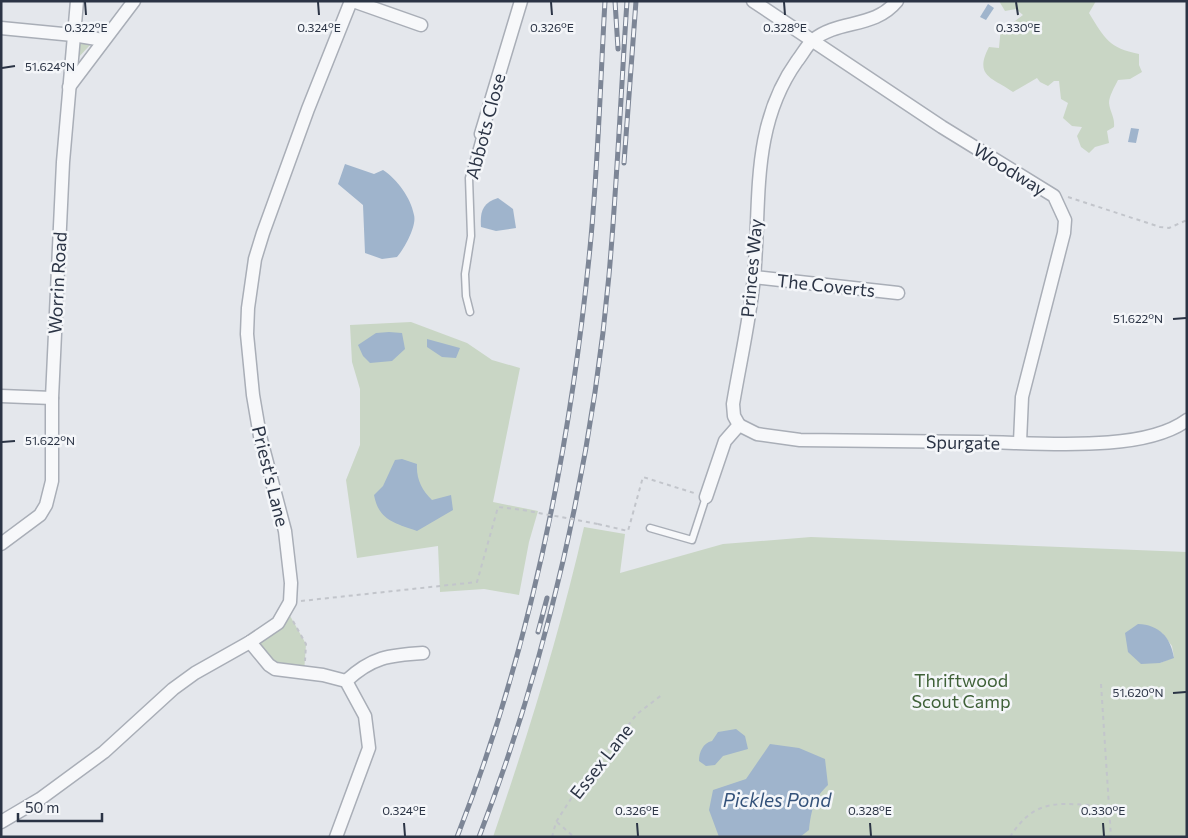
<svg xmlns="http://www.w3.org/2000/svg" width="1188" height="838" font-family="Commissioner,sans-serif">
	<rect width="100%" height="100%" fill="#e4e7ec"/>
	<g fill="#c9d6c5" fill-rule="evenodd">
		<path d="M999,1H1096L1089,13C1105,39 1109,48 1139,54V65L1142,72L1130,79L1118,80C1115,86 1109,96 1109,103C1110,112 1115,117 1114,127L1107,131L1109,143L1095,147L1089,153L1081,147L1077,136L1082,127L1072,126L1063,118L1068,103L1061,99L1059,81H1054L1048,86L1040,82L1037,78L1013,92C994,78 973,77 989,47L999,48L1001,26L1011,24L1023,15L1016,9L1005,11Z"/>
		<polygon points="80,42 90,45 78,58 77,57"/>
		<polygon points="411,322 467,343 492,360 520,368 493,502 538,511 529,542 519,595 484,589 440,592 438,546 357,558 346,480 360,445 360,389 352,362 350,325"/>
		<path d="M584,527L625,534L620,573L723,544L811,537L1187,552V837H493C528,735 560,632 584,527ZM1162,633L1172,646L1174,657L1160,663Z"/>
		<polygon points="289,614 306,644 304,673 284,671 250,642"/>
	</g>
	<g fill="#9fb4cc">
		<polygon points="988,4 994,8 986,20 980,17"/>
		<polygon points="1131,128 1139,129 1136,143 1128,142"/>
		<path d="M345,164L374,174L383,170C397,179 411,198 414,215C417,226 404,249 397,257L382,259L365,253L363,205L338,184Z"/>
		<path d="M498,198L513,209L516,228L496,231L481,227C480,212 482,203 498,198Z"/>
		<polygon points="389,332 402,333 405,349 392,361 370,363 363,356 358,345 376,333"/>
		<polygon points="427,339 460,348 456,358 442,357 427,347"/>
		<path d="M402,459L417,464C416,479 422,490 432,500L451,495L453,510L417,531C395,523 379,521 374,495L383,486L395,460Z"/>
		<path d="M1138,624C1159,625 1170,636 1174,658L1160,663L1141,664L1128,652L1125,633Z"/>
		<path d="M736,729L745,736L748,749L723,756L715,765L706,766L699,761C699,752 703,743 712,741L718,732Z"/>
		<path d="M770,744L799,748L825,759L828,785C814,798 811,811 809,830L800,837H719L709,810L713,790L746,779Z"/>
	</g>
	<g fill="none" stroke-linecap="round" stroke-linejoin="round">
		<g stroke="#a9aeb7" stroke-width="9">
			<g id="service">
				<polyline points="470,312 466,296 465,274 471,236 469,178 481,134"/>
				<polyline points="650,528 692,540 706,497"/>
			</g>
		</g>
		<g stroke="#a9aeb7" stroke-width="15">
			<g id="minor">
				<polyline points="353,1 421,25"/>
				<polyline points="753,1 942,127 1054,196 1065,220 1064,233 1022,397 1020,442"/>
				<polyline points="1,28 73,35 103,40"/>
				<polyline points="69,87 134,1"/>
				<polyline points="481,134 521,1"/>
				<polyline points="754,277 898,293"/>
				<polyline points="1,396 52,398"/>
				<path d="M739,425L757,434L800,440C859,441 919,441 978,442C1034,442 1141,454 1187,420"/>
				<path d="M706,497L725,441L739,425L734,416L733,404C740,362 750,319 754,277C761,201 750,127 797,61C802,55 807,45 813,40C839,19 874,29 897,1"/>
				<polyline points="1,544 40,515 46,505 52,481 52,398 63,162 77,1"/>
				<polyline points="250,642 269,665 275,669 323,675 346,681 365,716 369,748 336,837"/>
				<path d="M346,681C372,657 389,655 423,653"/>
				<polyline points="1,822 40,799 104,752 173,689 195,673 250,642 278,623 290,602 291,583 285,531 260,436 253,395 247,334 248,308 255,259 263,233 308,109 351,1"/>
			</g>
		</g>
		<g stroke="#c2c5cb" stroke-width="2" stroke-dasharray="4 4" stroke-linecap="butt">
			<polyline points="1068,197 1160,227 1169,228 1187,220"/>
			<polyline points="598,524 628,531 643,477 694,493"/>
			<polyline points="301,601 477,582 498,507 523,510"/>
			<polyline points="293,621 306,644 305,661"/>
			<polyline points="1101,684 1111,837"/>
			<polyline points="557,822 574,837"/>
			<polyline points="552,837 556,822 576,791 637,714 663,694"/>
			<path d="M1010,837C1037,794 1063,805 1108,806"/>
		</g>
		<use href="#service" stroke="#f7f8fa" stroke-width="6"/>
		<use href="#minor" stroke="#f7f8fa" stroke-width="12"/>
		<g stroke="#7d8696" stroke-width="5">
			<g id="rail">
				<polyline points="615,1 618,49"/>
				<polyline points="624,163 636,1"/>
				<polyline points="538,632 547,598"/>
				<path d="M457,837C530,651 569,455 589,258C598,173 600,87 605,1"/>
				<path d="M479,837C547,661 592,463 609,275C617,184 621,92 627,1"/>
			</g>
		</g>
		<use href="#rail" stroke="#f4f6f9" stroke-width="3" stroke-dasharray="9" stroke-linecap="butt"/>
		<polyline stroke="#c2c5cb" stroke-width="2" stroke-dasharray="4 4" stroke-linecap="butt" points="523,510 598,524"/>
	</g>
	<path fill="none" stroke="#2b3445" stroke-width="2" d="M85,2L86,15M318,2L319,15M551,2L552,15M784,2L785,15M1016,2L1018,15M2,68L15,66M1173,319L1186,318M2,442L15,441M1173,693L1186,692M404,823L405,836M637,823L638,836M870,823L871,836M1103,823L1104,836"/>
	<g text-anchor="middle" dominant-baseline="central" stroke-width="5" stroke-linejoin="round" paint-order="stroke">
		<g font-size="18" fill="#2b3445" stroke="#f4f6f9">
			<text transform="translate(485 126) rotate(-75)">Abbots Close</text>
			<text transform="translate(1010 169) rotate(32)">Woodway</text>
			<text transform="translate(751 268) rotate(-85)">Princes Way</text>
			<text transform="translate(57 283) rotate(-87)">Worrin Road</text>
			<text transform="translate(826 285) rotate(6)">The Coverts</text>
			<text transform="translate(963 442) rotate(1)">Spurgate</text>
			<text transform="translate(271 476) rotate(76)">Priest's Lane</text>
			<text transform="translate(601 761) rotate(-52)">Essex Lane</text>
		</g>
		<g font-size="18" fill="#3f6138" stroke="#f4f6f9">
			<text x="961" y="680">Thriftwood<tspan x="961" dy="21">Scout Camp</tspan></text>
		</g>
		<g font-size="19" font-style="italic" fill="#34527a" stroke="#f4f6f9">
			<text x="777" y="799">Pickles Pond</text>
		</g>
	</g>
	<g font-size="12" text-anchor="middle" fill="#2b3445" stroke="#f4f6f9" stroke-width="5" stroke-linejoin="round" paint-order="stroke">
		<text x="86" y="32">0.322°E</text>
		<text x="319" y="32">0.324°E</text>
		<text x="552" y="32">0.326°E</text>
		<text x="785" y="32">0.328°E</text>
		<text x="1018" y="32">0.330°E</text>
		<text x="50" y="71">51.624°N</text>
		<text x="1138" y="323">51.622°N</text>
		<text x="50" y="445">51.622°N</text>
		<text x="1138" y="697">51.620°N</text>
		<text x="404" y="815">0.324°E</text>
		<text x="637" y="815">0.326°E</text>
		<text x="870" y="815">0.328°E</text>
		<text x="1103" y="815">0.330°E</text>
	</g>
	<rect width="1188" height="838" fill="none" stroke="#2b3445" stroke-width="5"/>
	<path d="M18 813v8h84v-8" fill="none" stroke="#2b3445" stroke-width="2.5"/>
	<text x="25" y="813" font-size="15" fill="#2b3445" stroke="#f4f6f9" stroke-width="4" paint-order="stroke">50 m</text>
</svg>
